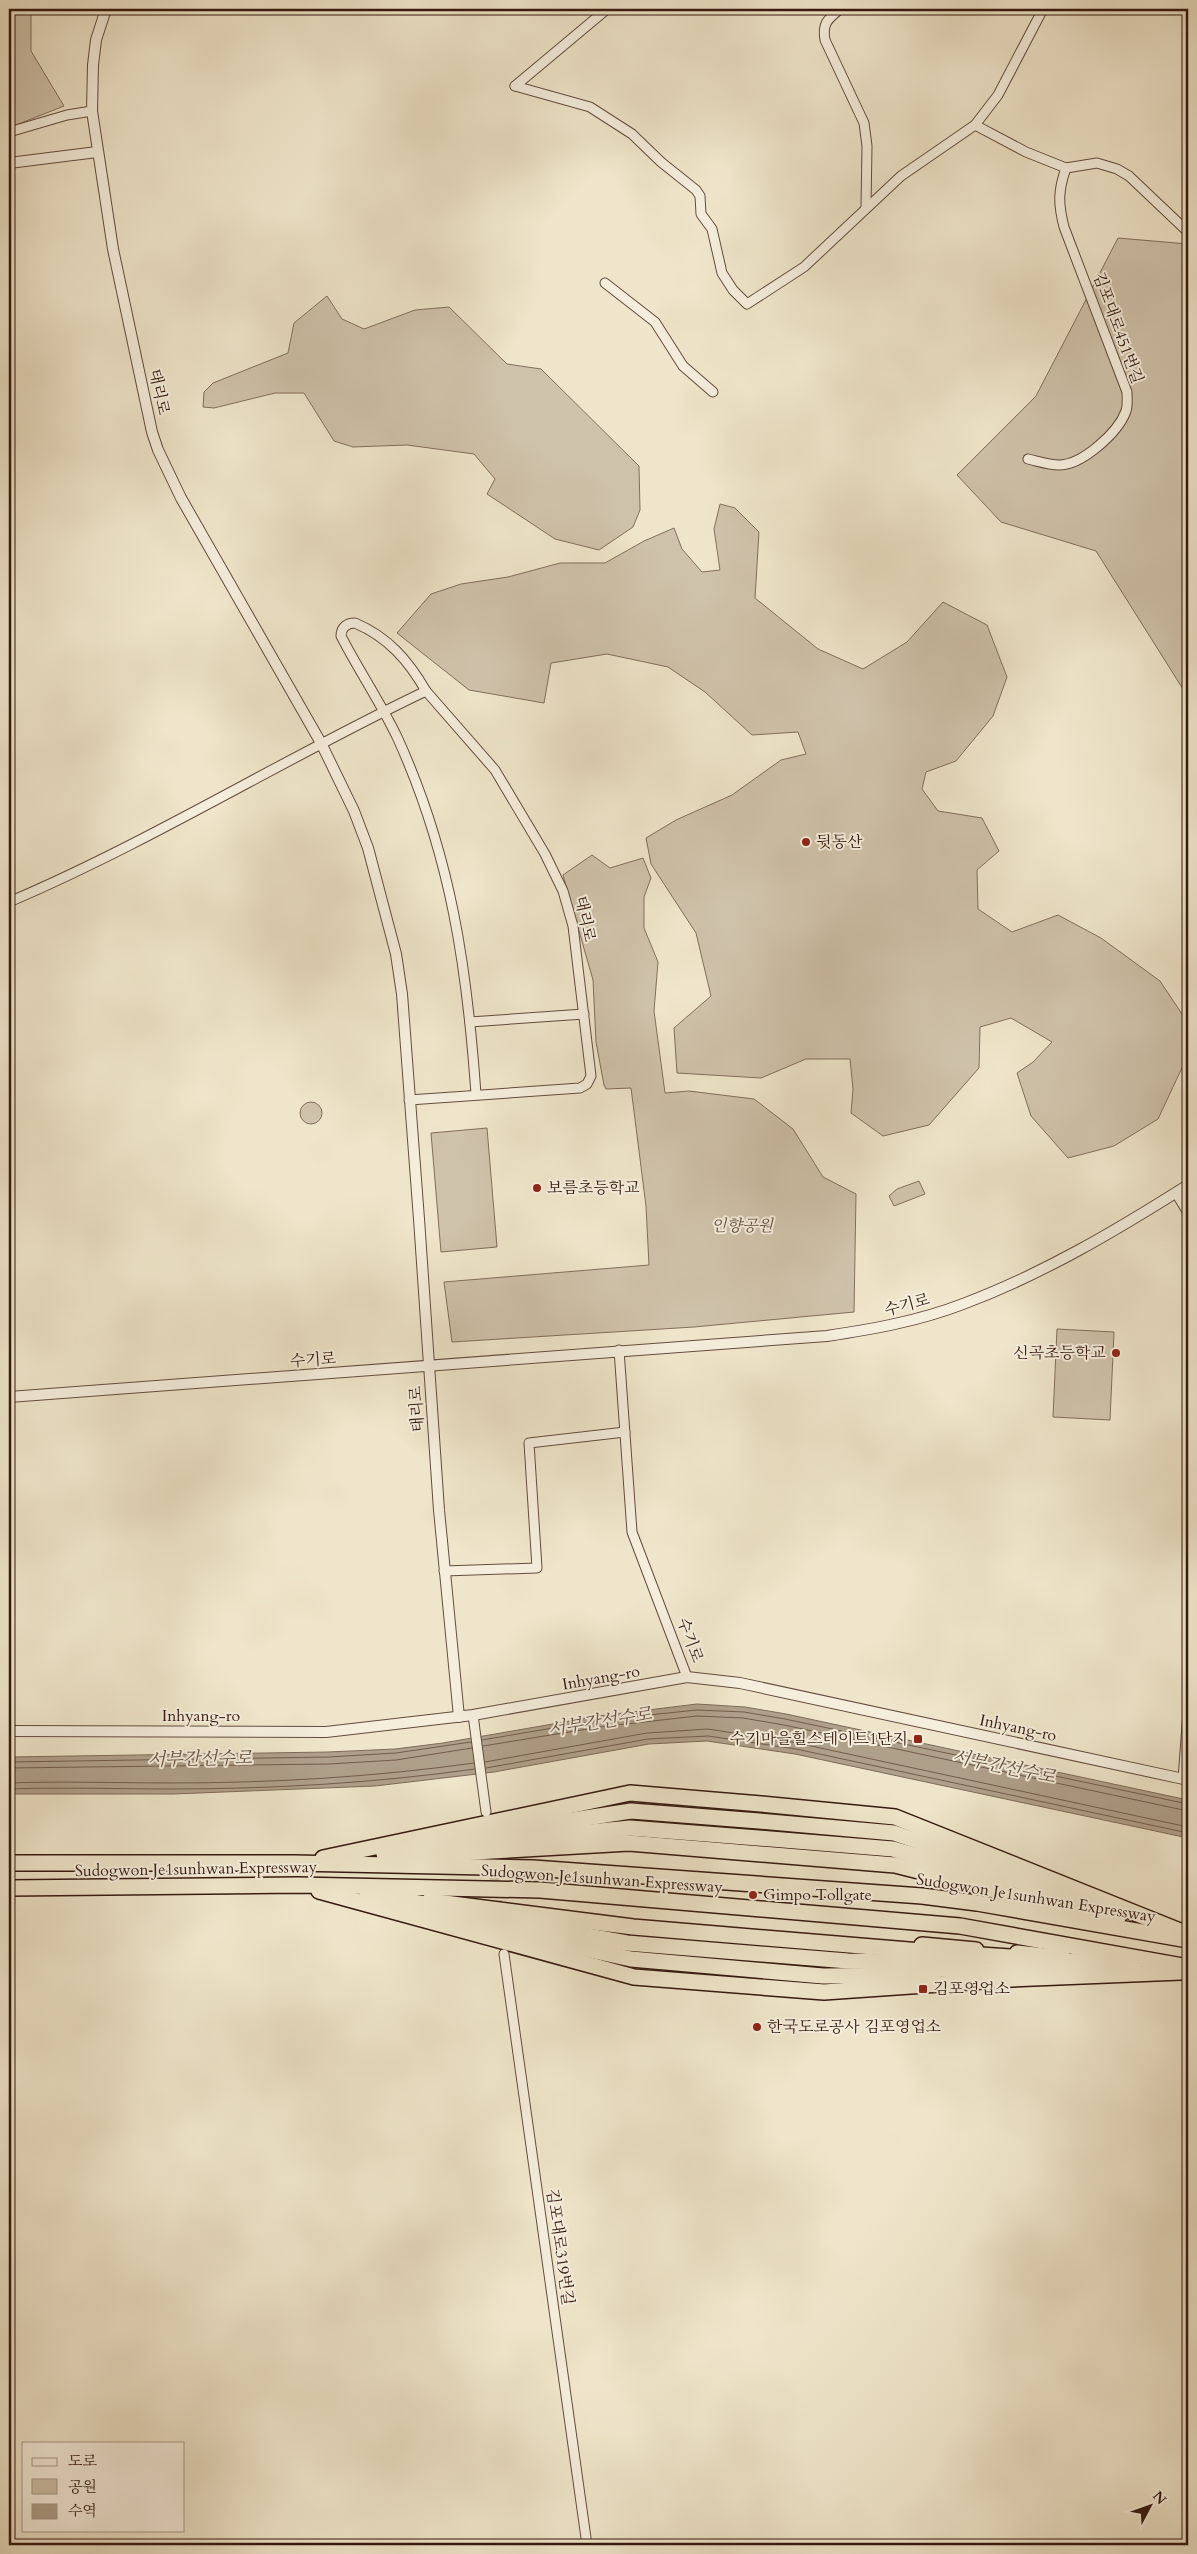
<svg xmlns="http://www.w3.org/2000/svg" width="1197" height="2554" font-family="Cardo,'Noto Serif KR',serif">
	<rect width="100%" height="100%" fill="#efe5ca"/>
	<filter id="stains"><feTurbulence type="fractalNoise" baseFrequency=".004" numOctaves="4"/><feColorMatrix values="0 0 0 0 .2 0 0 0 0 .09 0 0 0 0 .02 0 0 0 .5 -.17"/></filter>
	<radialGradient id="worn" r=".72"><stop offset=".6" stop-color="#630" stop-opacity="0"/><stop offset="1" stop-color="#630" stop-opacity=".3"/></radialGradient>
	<g fill="#cfc2aa" stroke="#826e5c">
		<polygon points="9,9 31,9 31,51 64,106 16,125 9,126"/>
		<polygon points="1118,238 1188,244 1188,697 1096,551 1001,522 957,475 1036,396"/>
		<polygon points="327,296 342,319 364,329 415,310 449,307 507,364 541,369 639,466 640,510 633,527 599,550 555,539 487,494 495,479 474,454 407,445 353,447 334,441 304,393 275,393 214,408 203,407 204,392 213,383 288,353 294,323"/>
		<polygon points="720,504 735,508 759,532 755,598 818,649 863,669 907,642 943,602 987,625 1007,677 993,716 956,761 926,772 922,789 938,811 982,818 999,851 977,870 978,909 1012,932 1058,915 1101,938 1160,981 1188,1023 1188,1055 1158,1119 1114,1146 1068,1158 1031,1116 1017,1073 1033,1062 1052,1042 1011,1018 980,1027 979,1068 929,1125 883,1136 851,1113 853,1089 850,1059 806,1059 761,1078 677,1073 674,1028 711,996 696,933 651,864 646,838 676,820 732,795 781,760 806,754 798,732 752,735 705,692 668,667 607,654 551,663 544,703 469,690 397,633 431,594 461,584 508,577 560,563 605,563 644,541 674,528 682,549 702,572 720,570 714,529"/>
		<polygon points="592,855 610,868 643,858 651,878 644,897 644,928 658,962 654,1011 665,1093 689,1091 754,1099 793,1129 823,1177 856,1194 854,1312 694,1327 452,1342 444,1282 649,1265 646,1206 631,1088 606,1089 604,1085 596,1042 593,980 563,875"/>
		<circle cx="311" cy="1113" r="11"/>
		<polygon points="487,1128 497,1247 441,1252 431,1133"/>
		<polygon points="919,1181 925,1194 894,1206 889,1196 897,1189"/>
		<polygon points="1057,1329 1114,1332 1110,1420 1053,1417"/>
	</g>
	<polygon fill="#afa08a" stroke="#7e6a59" points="697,1704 745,1707 786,1714 1188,1800 1188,1838 795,1754 707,1741 649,1744 494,1772 375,1786 173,1794 9,1794 9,1757 328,1752 395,1749 443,1743 599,1716"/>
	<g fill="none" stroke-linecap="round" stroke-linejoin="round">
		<g stroke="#725c4c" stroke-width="1">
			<polyline points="482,1740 600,1720 697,1710 744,1712 785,1719 1188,1804"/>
			<polyline points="483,1746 600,1727 697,1716 743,1718 784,1725 1188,1811"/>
			<polyline points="9,1762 329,1757 396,1753 471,1742"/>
			<polyline points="485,1762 647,1733 708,1729 797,1743 1188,1827"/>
			<polyline points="9,1768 329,1764 396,1760 472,1748"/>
			<polyline points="486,1768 648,1739 708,1736 796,1749 1188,1833"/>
			<path d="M9,1783C63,1781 117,1783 172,1783C272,1783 374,1777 474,1763"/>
			<path d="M9,1789C63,1787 118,1789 172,1789C273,1789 375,1783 475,1769"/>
		</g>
		<polyline stroke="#cabca5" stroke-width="9" stroke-dasharray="9 4.5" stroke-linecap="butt" points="490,1847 499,1913"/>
		<g stroke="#634c3e" stroke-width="11">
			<g id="minor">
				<path d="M840,9C828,19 822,23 825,40L864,123L867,146L866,207"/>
				<polyline points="515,86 590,107 632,134 661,162 696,190 700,196 701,214 712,229 722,273 733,290 747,304 804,267 901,176 975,125 998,95 1043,9"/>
				<polyline points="515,86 607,9"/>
				<polyline points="975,125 1026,152 1066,168 1097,163 1117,169 1129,176 1188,232"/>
				<polyline points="9,132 67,115 92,111"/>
				<polyline points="605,283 655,322 683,366 713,392"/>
				<path d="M1028,459C1037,461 1049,465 1059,465C1082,465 1118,433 1126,411C1128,405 1127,398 1127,392L1064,227C1058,203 1058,191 1066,168"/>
				<path d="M426,691C408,660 388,637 355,623C347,623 341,627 341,636C359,671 381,703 398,739C451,856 467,967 476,1094"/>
				<path d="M9,902C152,841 285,758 426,691L495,770L545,854L563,891L573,926L591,1076L587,1084L580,1088L409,1100"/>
				<polyline points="470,1022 584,1014"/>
				<polyline points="1176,1193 1188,1213"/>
				<polyline points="619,1350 632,1532 687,1677"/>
				<polyline points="444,1571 537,1568 529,1443 625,1432"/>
				<polyline points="473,1715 486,1812"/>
				<polyline points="1183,1779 1188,1712"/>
				<polyline points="504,1954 587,2545"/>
			</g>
		</g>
		<g stroke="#634c3e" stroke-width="12">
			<g id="tertiary">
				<polyline points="106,9 96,40 93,65 92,111 113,249 152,432 158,450 181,498 321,743 354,811 368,848 396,954 402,994 419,1219 439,1510 459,1717"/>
				<polyline points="9,163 97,152"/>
				<path d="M9,1397L827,1336C873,1329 919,1321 963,1304C1043,1274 1117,1230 1188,1185"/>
				<polyline points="9,1731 326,1732 473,1715 687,1677 740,1683 1188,1780"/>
			</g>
		</g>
		<g stroke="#34190f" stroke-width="18">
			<g id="motorway">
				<polyline points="490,1833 631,1811 759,1821 894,1833 1014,1875"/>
				<polyline points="491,1842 630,1828 758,1838 893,1849 1006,1883"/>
				<polyline points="423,1846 500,1836"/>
				<polyline points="384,1854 433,1849"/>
				<polyline points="424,1855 629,1843 895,1865 1082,1912"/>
				<polyline points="323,1858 630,1793 761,1804 895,1817 1185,1933"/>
				<polyline points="9,1863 295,1863 533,1868 922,1896 977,1903 1188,1940"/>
				<polyline points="1003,1876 1083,1902"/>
				<polyline points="9,1888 298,1885 540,1890 960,1926 1188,1967"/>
				<polyline points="319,1891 634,1977 824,1992 1012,1979 1181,1972"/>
				<polyline points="367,1895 438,1906"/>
				<polyline points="429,1901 633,1927 933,1952"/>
				<polyline points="1074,1903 1119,1916"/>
				<polyline points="425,1910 505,1926"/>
				<polyline points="504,1921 627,1943 848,1961 934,1963"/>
				<polyline points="495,1929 631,1959 823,1976 933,1975"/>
				<polyline points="922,1945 976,1950"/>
				<polyline points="1017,1953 1063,1958"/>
				<polyline points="966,1954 1025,1958"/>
				<polyline points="923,1957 977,1960"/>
				<polyline points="1068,1961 1133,1966"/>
				<polyline points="1011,1966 1078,1967"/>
				<polyline points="923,1969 1022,1970"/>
			</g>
		</g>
		<use href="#minor" stroke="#f5eedd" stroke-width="9"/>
		<use href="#tertiary" stroke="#f5eedd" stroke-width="10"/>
		<use href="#motorway" stroke="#efe5ca" stroke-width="15"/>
	</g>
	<g fill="#8f2418" stroke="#f5eedd" stroke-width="2">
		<circle cx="806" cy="842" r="5"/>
		<circle cx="537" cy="1188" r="5"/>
		<circle cx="1116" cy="1353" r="5"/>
		<rect x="913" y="1734" width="10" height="10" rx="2.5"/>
		<circle cx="753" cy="1895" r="5"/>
		<rect x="918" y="1984" width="10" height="10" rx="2.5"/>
		<circle cx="757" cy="2027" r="5"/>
	</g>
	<g text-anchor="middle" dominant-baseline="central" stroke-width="4" stroke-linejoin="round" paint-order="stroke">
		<g font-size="16" fill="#34190f" stroke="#f5eedd">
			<text transform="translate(1118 328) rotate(70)">김포대로451번길</text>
			<text transform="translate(159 392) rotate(78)">태리로</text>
			<text transform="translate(585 919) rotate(78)">태리로</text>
			<text transform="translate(907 1305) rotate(-15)">수기로</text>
			<text transform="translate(313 1360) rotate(-4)">수기로</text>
			<text transform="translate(417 1409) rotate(-94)">태리로</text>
			<text transform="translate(690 1640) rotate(70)">수기로</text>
			<text transform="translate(601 1678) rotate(-10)">Inhyang-ro</text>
			<text x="201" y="1716">Inhyang-ro</text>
			<text transform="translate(1018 1728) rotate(12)">Inhyang-ro</text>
			<text transform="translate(196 1869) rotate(-1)">Sudogwon Je1sunhwan Expressway</text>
			<text transform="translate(602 1879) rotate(4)">Sudogwon Je1sunhwan Expressway</text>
			<text transform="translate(1036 1898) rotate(9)">Sudogwon Je1sunhwan Expressway</text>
			<text transform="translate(560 2247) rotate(82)">김포대로319번길</text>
		</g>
		<g font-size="16" fill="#34190f" stroke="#f5eedd" text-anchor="start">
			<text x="816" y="842">뒷동산</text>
			<text x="547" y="1188">보름초등학교</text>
			<text x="1106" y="1353" text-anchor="end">신곡초등학교</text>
			<text x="908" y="1739" text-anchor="end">수기마을힐스테이트1단지</text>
			<text x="763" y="1895">Gimpo Tollgate</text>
			<text x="933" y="1989">김포영업소</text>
			<text x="767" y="2027">한국도로공사 김포영업소</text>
		</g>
		<g font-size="16" font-style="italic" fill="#624c3e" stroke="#f5eedd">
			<text x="742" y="1226">인향공원</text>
		</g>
		<g font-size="18" font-style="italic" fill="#654f40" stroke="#f5eedd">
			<text transform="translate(600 1722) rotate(-9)">서부간선수로</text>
			<text transform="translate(200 1759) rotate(-1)">서부간선수로</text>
			<text transform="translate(1004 1767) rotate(12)">서부간선수로</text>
		</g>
	</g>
	<rect width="1197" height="2554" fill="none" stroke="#efe5ca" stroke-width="30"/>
	<rect x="10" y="10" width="1177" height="2534" fill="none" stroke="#34190f" stroke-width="2.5"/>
	<rect x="15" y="15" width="1167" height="2524" fill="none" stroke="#34190f"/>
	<rect x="22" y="2442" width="162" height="90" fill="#f5eedd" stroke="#a8998b"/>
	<rect x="32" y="2458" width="25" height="8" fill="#f5eedd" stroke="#a8998b"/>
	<text x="68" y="2466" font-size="15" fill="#34190f">도로</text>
	<rect x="32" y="2479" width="25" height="15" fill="#cfc2aa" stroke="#a8998b"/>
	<text x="68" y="2492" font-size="15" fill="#34190f">공원</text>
	<rect x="32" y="2504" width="25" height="15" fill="#afa08a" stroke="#a8998b"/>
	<text x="68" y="2516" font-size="15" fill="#34190f">수역</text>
	<g transform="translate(1150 2506) rotate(49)" stroke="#f5eedd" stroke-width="4" paint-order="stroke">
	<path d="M0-4L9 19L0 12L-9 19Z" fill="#34190f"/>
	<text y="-8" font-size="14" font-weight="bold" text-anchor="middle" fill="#34190f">N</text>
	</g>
	<rect width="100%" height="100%" filter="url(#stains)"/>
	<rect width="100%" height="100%" fill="url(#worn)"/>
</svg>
